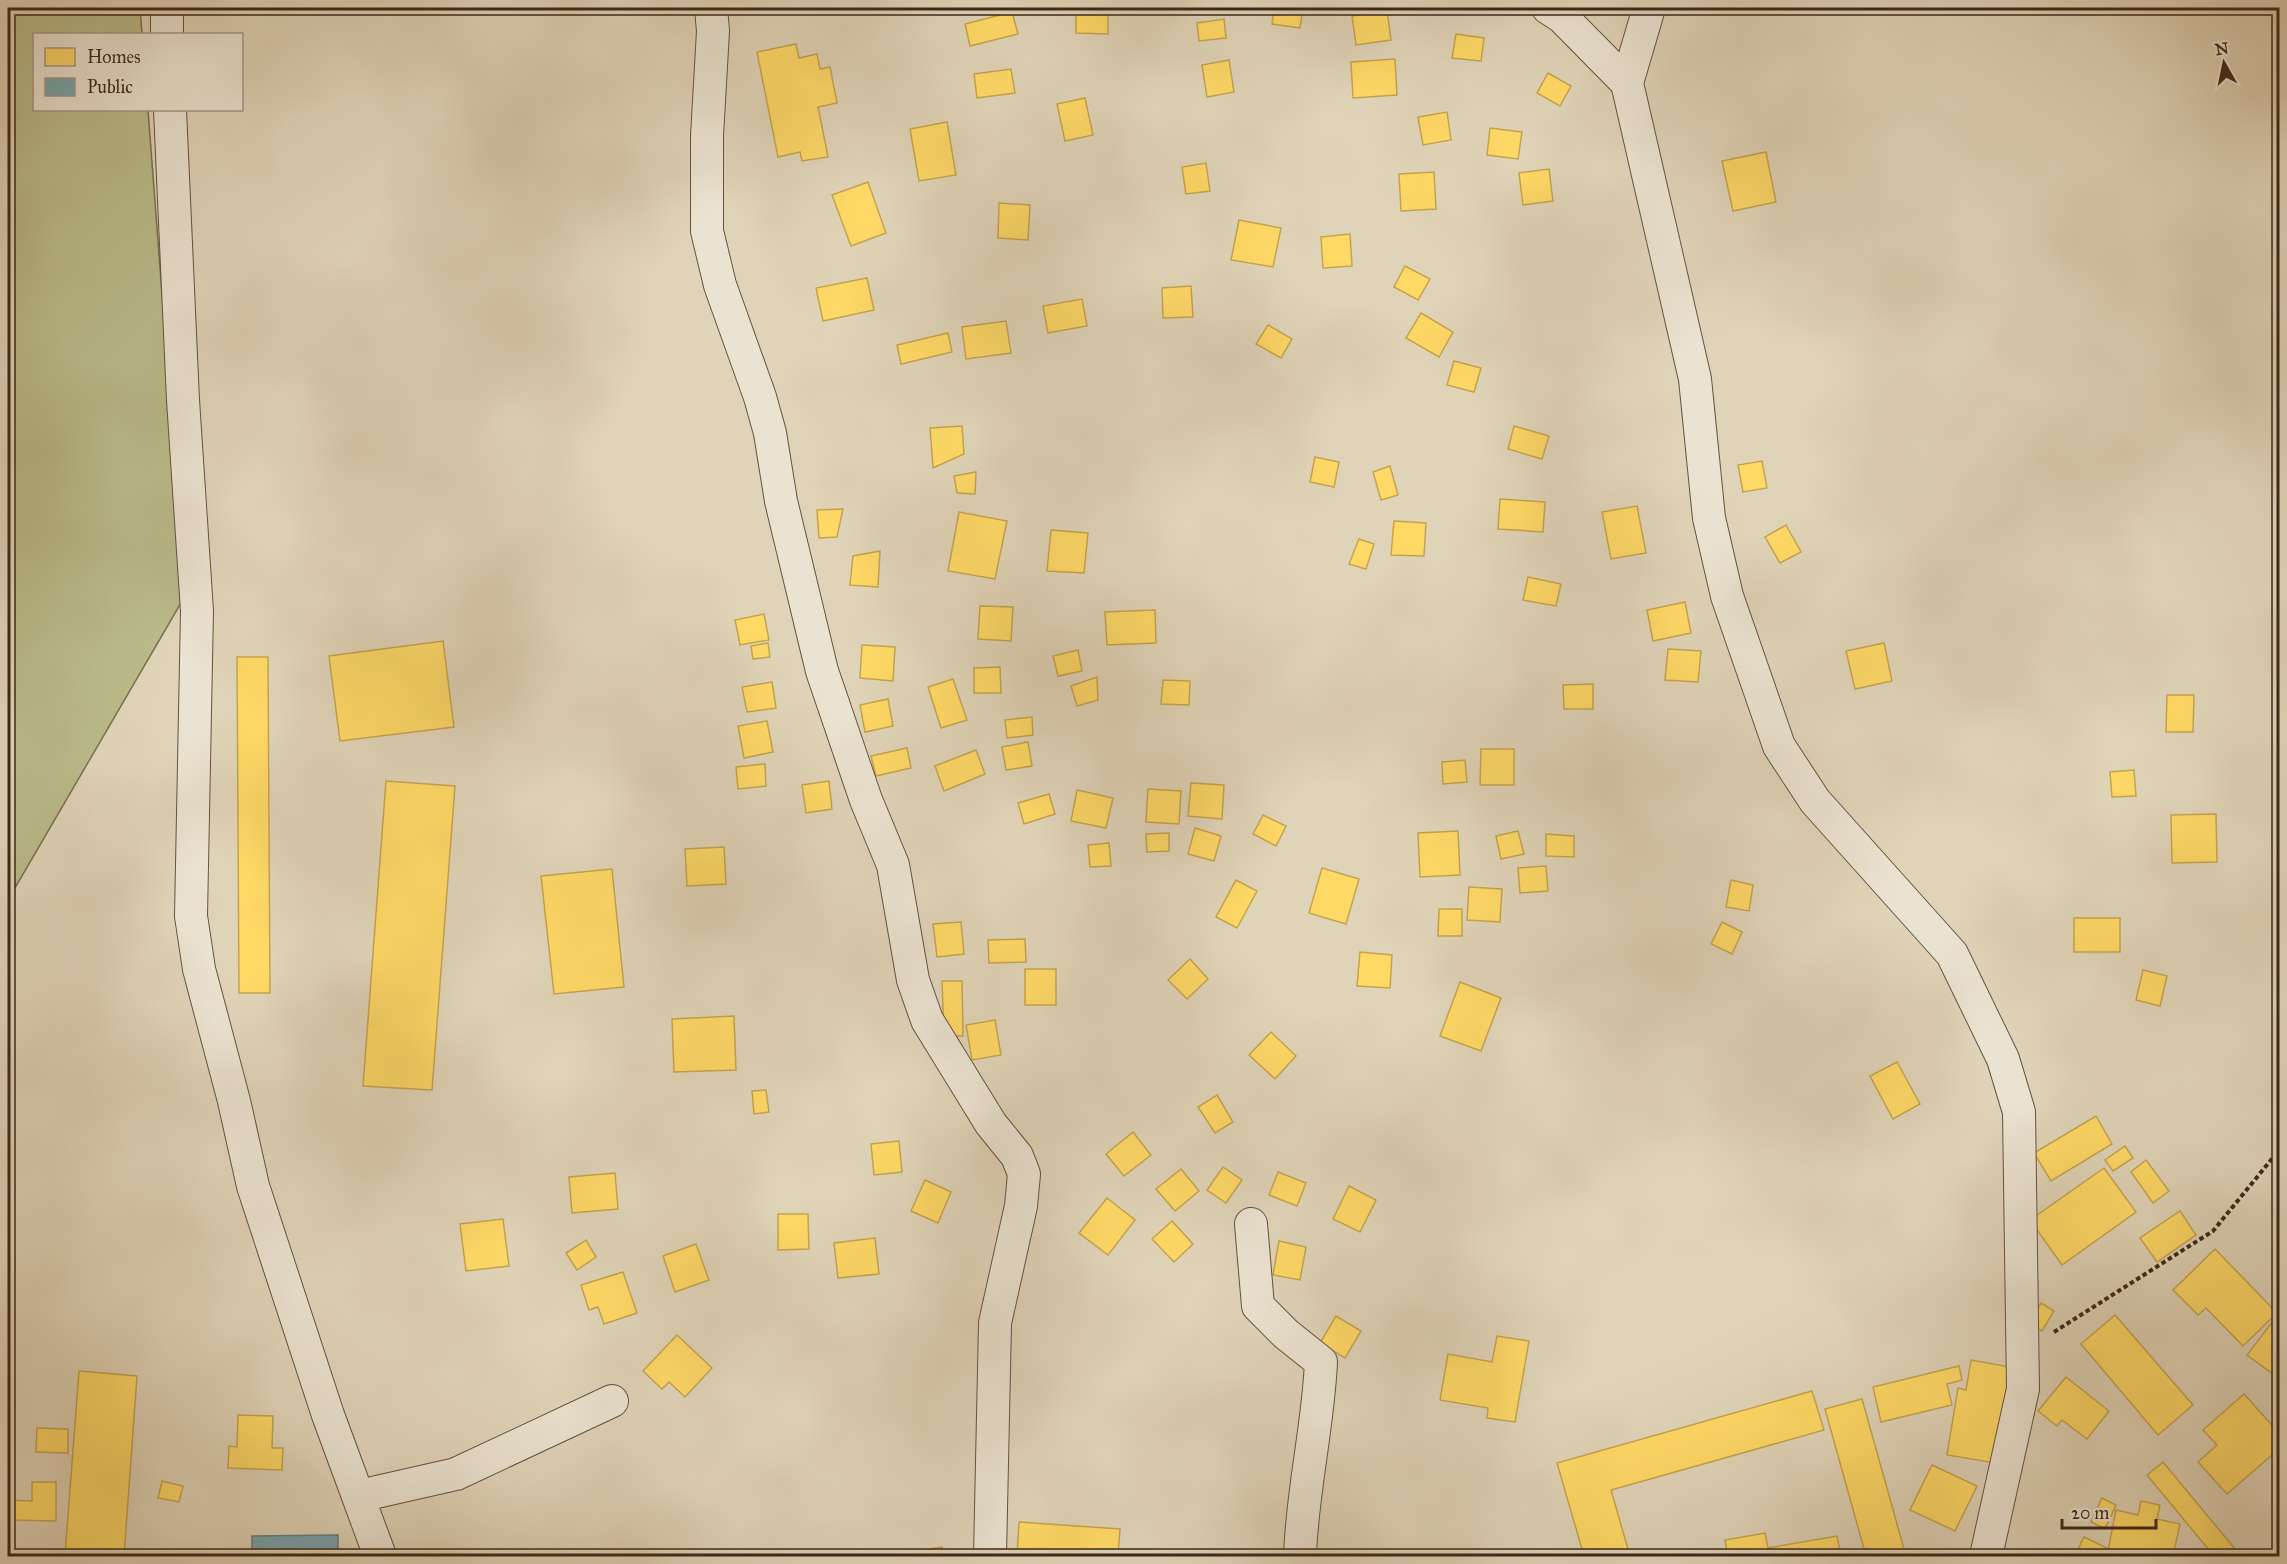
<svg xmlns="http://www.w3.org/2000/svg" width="2287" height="1564" font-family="'IM FELL Great Primer',serif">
	<rect width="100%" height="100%" fill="#e0d4b8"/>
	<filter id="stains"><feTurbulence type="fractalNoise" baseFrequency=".00333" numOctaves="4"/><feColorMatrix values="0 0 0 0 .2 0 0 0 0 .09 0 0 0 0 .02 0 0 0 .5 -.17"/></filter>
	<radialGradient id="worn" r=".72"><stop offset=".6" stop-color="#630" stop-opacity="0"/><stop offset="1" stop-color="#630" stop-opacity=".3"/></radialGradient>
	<polygon fill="#babb8a" stroke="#7b7151" stroke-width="1.5" points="8,8 140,8 142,34 34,34 34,110 148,110 185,596 8,900"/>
	<g fill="#ffd966" stroke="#c4a44f" stroke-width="1.5">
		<polygon points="1076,8 1108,8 1108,34 1076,33"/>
		<polygon points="1274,8 1303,8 1300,28 1272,24"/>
		<polygon points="1387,11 1391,40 1356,45 1352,16"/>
		<polygon points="1012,12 1018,34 970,46 965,24"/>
		<polygon points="1224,19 1226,38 1199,41 1197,23"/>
		<polygon points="1456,34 1484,38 1481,61 1452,58"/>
		<polygon points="796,44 799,58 817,54 820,69 830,67 837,103 818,107 828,157 802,161 800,152 778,157 757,52"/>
		<polygon points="1395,59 1397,95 1353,98 1351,62"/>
		<polygon points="1229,60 1234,92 1207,97 1202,65"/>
		<polygon points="1011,69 1015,93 977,98 974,74"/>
		<polygon points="1548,73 1571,86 1560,106 1537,93"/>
		<polygon points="1085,98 1093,135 1065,141 1057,104"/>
		<polygon points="1447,112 1451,140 1423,145 1418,117"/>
		<polygon points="947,122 956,175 919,181 910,129"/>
		<polygon points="1490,128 1522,132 1518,159 1487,155"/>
		<polygon points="1766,152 1776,202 1733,211 1722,161"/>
		<polygon points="1206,163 1210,191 1186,194 1182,167"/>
		<polygon points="1549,169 1553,201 1523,205 1519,173"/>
		<polygon points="1434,172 1436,209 1401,211 1399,174"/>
		<polygon points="868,182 886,233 851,246 832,195"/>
		<polygon points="999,203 1030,205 1028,240 998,238"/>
		<polygon points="1239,220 1281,228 1273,267 1231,260"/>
		<polygon points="1350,234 1352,266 1323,268 1321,237"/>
		<polygon points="1405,266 1430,279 1418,300 1394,287"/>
		<polygon points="867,278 874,310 823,321 816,288"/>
		<polygon points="1191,286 1193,317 1163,318 1162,288"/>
		<polygon points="1082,299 1087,326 1048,333 1043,306"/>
		<polygon points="1421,313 1453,332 1439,357 1406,338"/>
		<polygon points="1006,321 1011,353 966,359 962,327"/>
		<polygon points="1268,325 1292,339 1281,358 1256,344"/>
		<polygon points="948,333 952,352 901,364 897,345"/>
		<polygon points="1454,361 1481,368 1474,392 1447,385"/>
		<polygon points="962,426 964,454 933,468 930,428"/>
		<polygon points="1514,426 1549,436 1542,459 1508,449"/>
		<polygon points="1315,457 1339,462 1334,487 1310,482"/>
		<polygon points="1762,461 1767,488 1743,492 1738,465"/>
		<polygon points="1390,466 1398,495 1381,500 1373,472"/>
		<polygon points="976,472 975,494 957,493 954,476"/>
		<polygon points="1500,499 1545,502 1543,532 1498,529"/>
		<polygon points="1637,506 1646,553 1611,559 1602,512"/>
		<polygon points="843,509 837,537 819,538 817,510"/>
		<polygon points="959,512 1007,521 995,579 948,571"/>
		<polygon points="1394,521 1426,523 1424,556 1391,555"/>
		<polygon points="1786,525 1801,552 1780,563 1765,537"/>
		<polygon points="1051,530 1088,533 1084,573 1047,571"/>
		<polygon points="1359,539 1374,544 1366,569 1349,564"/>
		<polygon points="880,551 878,587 850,585 853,556"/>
		<polygon points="1528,577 1561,584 1556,606 1523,600"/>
		<polygon points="1685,602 1691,633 1653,641 1647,610"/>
		<polygon points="980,606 1013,607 1011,641 978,639"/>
		<polygon points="1155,610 1156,643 1107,645 1105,612"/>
		<polygon points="764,614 769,640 740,645 735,620"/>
		<polygon points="443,641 454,727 340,741 329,656"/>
		<polygon points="768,643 770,657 753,659 751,646"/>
		<polygon points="1884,643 1892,681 1855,689 1846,651"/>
		<polygon points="862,645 895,647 893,681 860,678"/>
		<polygon points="1668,649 1701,651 1698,682 1665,680"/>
		<polygon points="1078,650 1082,671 1058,676 1053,656"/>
		<polygon points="237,657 268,657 270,993 239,993"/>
		<polygon points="1000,667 1001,693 974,693 974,668"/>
		<polygon points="1097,677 1098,700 1077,706 1071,686"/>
		<polygon points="953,679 967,720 941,728 928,687"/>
		<polygon points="1163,680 1190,681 1189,705 1161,704"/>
		<polygon points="772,682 776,708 747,712 742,687"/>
		<polygon points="1593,684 1593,709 1564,709 1563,685"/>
		<polygon points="2167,695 2194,695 2193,732 2166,732"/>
		<polygon points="888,699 893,726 865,732 860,705"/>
		<polygon points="1032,717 1033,735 1007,738 1005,720"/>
		<polygon points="767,721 773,752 744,758 738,726"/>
		<polygon points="1028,742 1032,766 1006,770 1002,747"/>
		<polygon points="907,748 911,768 876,776 871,756"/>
		<polygon points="1481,749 1514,749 1514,785 1480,785"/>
		<polygon points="976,750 985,774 944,791 935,766"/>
		<polygon points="1465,760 1467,782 1443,784 1442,762"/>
		<polygon points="765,764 766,786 738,789 736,767"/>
		<polygon points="2134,770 2136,796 2112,797 2110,772"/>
		<polygon points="386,781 455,786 432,1090 363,1086"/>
		<polygon points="829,781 832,809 806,813 802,785"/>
		<polygon points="1191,783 1224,785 1222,819 1188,816"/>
		<polygon points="1148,789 1181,791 1179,824 1146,822"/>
		<polygon points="1077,790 1113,798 1106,828 1071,821"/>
		<polygon points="1049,794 1055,814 1024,824 1018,803"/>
		<polygon points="2216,814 2217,862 2172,863 2171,815"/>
		<polygon points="1263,815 1286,826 1276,846 1253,834"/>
		<polygon points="1195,828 1221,836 1214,861 1188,854"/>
		<polygon points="1458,831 1460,875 1420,877 1418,833"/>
		<polygon points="1518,831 1524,854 1501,859 1496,836"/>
		<polygon points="1169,833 1169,851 1147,852 1146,834"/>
		<polygon points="1546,834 1574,836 1574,857 1546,856"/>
		<polygon points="1109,843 1111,866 1090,867 1088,845"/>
		<polygon points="724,847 726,884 687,886 685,849"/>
		<polygon points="1546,866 1548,891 1520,893 1518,868"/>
		<polygon points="1322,868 1359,879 1346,924 1309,913"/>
		<polygon points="612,869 624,987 554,994 541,876"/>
		<polygon points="1236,880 1257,891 1237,928 1216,917"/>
		<polygon points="1731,880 1753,885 1749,911 1726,907"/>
		<polygon points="1469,887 1502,889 1500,922 1467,920"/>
		<polygon points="1439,909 1462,909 1462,936 1438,936"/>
		<rect x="2074" y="918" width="46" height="34"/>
		<polygon points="961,922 964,954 937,957 933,924"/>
		<polygon points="1722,922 1742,932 1732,954 1711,944"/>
		<polygon points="1025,939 1026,962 989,963 988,940"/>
		<polygon points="1360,952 1392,955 1390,988 1357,986"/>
		<polygon points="1190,959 1208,979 1187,999 1168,980"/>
		<rect x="1025" y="969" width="31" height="36"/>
		<polygon points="2143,970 2167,976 2160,1006 2136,1000"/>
		<polygon points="942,981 962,981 963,1036 944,1036"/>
		<polygon points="1460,982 1501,998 1481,1051 1440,1036"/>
		<polygon points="734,1016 736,1070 674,1072 672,1019"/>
		<polygon points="995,1020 1001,1055 972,1060 966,1025"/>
		<polygon points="1271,1032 1296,1056 1275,1079 1249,1055"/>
		<polygon points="1897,1062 1920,1104 1893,1119 1870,1076"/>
		<polygon points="766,1090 769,1112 754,1114 752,1091"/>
		<polygon points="1217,1095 1233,1122 1215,1133 1198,1107"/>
		<polygon points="2096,1116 2112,1144 2051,1181 2034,1153"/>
		<polygon points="1133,1132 1151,1155 1124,1176 1106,1154"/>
		<polygon points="899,1141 902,1172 874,1175 871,1144"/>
		<polygon points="2125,1146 2133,1158 2113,1171 2105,1160"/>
		<polygon points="2146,1160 2169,1191 2153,1203 2131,1172"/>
		<polygon points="1223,1167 1242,1180 1226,1203 1207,1190"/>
		<polygon points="2104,1168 2136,1212 2062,1265 2030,1220"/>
		<polygon points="1181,1169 1199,1191 1175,1211 1156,1189"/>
		<polygon points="1278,1172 1306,1183 1297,1206 1269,1195"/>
		<polygon points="615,1173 618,1209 572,1213 569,1177"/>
		<polygon points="925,1180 951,1192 938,1223 911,1211"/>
		<polygon points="1349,1186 1376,1200 1360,1232 1333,1219"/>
		<polygon points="1107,1198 1135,1220 1108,1255 1079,1233"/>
		<polygon points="2180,1211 2196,1235 2157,1262 2140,1238"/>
		<polygon points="778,1214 808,1214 809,1249 778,1250"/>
		<polygon points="503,1219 509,1266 466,1271 460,1224"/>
		<polygon points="1172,1221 1193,1244 1174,1262 1152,1239"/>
		<polygon points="875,1238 879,1274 838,1278 834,1243"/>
		<polygon points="586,1240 596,1257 577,1270 566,1253"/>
		<polygon points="1279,1241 1306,1247 1300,1280 1273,1275"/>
		<polygon points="696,1244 709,1280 675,1292 663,1256"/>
		<polygon points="2215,1249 2277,1313 2243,1346 2206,1308 2198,1315 2173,1290"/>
		<polygon points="623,1272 637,1313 604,1324 598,1307 589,1310 581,1285"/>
		<polygon points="2041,1303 2054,1311 2042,1331 2029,1323"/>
		<polygon points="2115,1315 2193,1405 2158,1435 2081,1344"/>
		<polygon points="1336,1316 1361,1331 1345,1358 1320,1343"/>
		<polygon points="2273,1321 2280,1326 2280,1379 2247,1355"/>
		<polygon points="677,1335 712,1368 685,1397 669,1382 662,1389 643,1371"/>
		<polygon points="1497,1336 1529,1341 1515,1422 1487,1418 1488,1408 1440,1400 1448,1354 1492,1362"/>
		<polygon points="1971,1360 2010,1367 1995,1463 1947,1455 1958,1388 1966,1390"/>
		<polygon points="1959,1366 1962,1380 1947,1384 1952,1405 1881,1422 1873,1387"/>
		<polygon points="79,1371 137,1376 124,1556 65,1555"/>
		<polygon points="2066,1377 2109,1411 2087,1439 2062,1420 2057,1426 2038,1411"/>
		<polygon points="1812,1391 1824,1430 1611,1490 1630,1556 1584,1556 1557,1463"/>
		<polygon points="2244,1394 2280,1434 2280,1448 2227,1494 2198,1462 2217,1445 2203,1430"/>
		<polygon points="1862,1399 1906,1556 1866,1556 1825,1409"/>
		<polygon points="238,1415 273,1416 272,1448 283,1448 282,1470 228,1468 229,1446 237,1447"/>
		<polygon points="37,1428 68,1429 68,1453 36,1452"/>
		<polygon points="2163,1462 2240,1555 2238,1556 2214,1556 2147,1475"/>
		<polygon points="1932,1465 1977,1486 1955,1531 1910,1510"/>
		<polygon points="162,1481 183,1486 179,1502 158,1498"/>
		<polygon points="32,1482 56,1482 56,1521 8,1520 8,1500 32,1501"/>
		<polygon points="2102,1498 2116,1505 2105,1529 2091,1522"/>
		<polygon points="2141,1501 2160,1505 2157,1519 2180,1524 2173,1556 2107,1556 2116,1510 2138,1515"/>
		<polygon points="1019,1522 1120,1529 1118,1556 1017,1556"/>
		<polygon points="1765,1533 1768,1548 1837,1536 1841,1556 1728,1556 1725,1540"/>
		<polygon points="2084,1537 2107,1548 2103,1556 2075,1556"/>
		<polygon points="942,1547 944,1556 882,1556"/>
	</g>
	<polygon fill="#76a5af" stroke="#657f82" stroke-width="1.5" points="338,1535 338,1556 252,1556 252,1536"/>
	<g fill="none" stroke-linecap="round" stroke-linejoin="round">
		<g stroke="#655240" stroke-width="34">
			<g id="street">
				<polyline points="711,8 713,31 707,136 707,231 720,285 760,397 770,433 781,501 822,671 866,800 893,865 913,980 927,1020 991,1124 1017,1156 1024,1174 1021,1206 995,1323 990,1556"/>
				<polyline points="1548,8 1562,17 1627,83"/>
				<polyline points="1649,8 1627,83 1695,379 1709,518 1727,596 1779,746 1815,801 1952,954 2003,1059 2019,1112 2023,1389 1986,1556"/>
				<polyline points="167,34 167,8"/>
				<polyline points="170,110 183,400 197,611 191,916 199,969 234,1101 253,1186 328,1415 380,1556"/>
				<path d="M1251,1224L1258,1306L1286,1334L1321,1362C1318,1428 1302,1491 1300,1556"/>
				<polyline points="359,1496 456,1474 612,1401"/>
			</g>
		</g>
		<polyline stroke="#3c2718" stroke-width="4" stroke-dasharray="4.5 3" stroke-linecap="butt" points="2054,1332 2213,1231 2280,1149"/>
		<use href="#street" stroke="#ebe3d1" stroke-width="32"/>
	</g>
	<rect width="2287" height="1564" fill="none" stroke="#e0d4b8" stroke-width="30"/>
	<rect x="9" y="9" width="2269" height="1546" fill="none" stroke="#3c2718" stroke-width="3"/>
	<rect x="15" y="15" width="2257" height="1534" fill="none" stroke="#3c2718" stroke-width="1.5"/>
	<rect x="33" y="33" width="210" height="78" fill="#ebe3d1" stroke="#a59887" stroke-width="1.5"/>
	<rect x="45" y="48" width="30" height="18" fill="#ffd966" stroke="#a59887" stroke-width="1.5"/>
	<text x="87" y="63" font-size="18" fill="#3c2718">Homes</text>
	<rect x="45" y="78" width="30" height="18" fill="#76a5af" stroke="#a59887" stroke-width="1.5"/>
	<text x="87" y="93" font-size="18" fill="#3c2718">Public</text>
	<g transform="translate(2224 63) rotate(351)" stroke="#ebe3d1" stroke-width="4.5" paint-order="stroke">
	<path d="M0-4.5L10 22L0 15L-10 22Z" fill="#3c2718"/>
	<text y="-9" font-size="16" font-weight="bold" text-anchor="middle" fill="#3c2718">N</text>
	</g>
	<path d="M2062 1519v9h94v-9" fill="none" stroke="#3c2718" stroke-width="3"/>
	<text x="2071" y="1519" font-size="18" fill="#3c2718" stroke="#ebe3d1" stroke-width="4.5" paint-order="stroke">20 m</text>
	<rect width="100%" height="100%" filter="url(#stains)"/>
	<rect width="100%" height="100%" fill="url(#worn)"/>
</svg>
